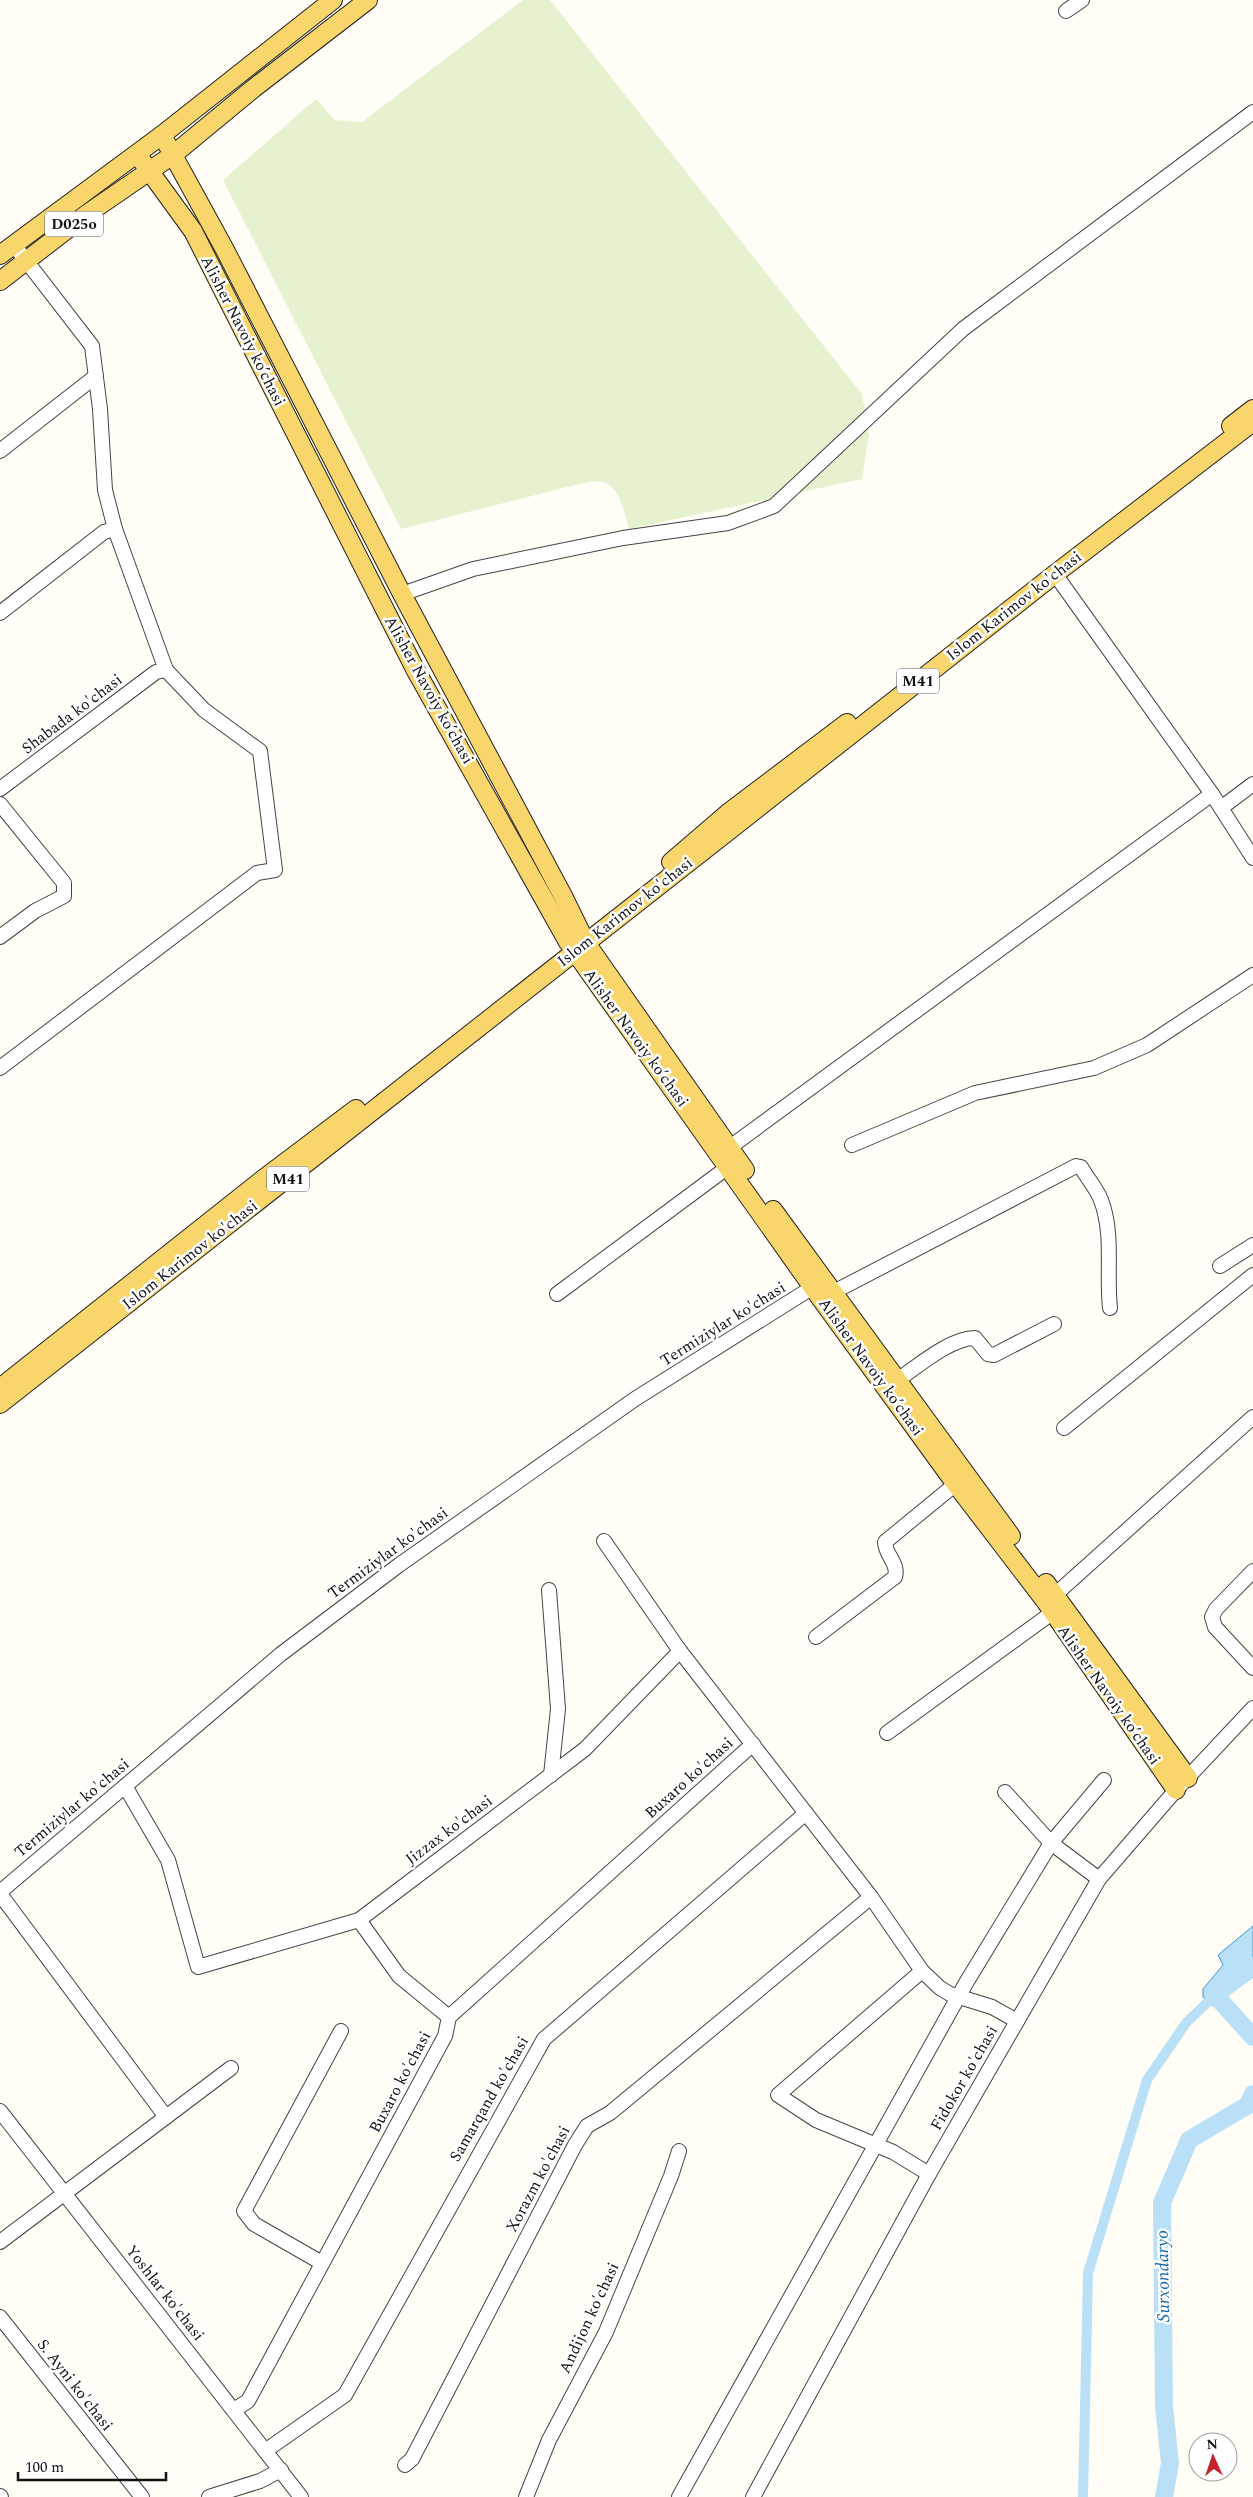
<svg xmlns="http://www.w3.org/2000/svg" width="1253" height="2497" font-family="Spectral,serif">
	<rect width="100%" height="100%" fill="#fffdf5"/>
	<path fill="#e6f2cf" d="M523,0H550L862,394L869,434L862,479L629,529C625,515 620,486 603,482C597,480 586,483 579,484L401,529L223,180L316,99L335,120L362,122Z"/>
	<polygon fill="#b9e0f7" stroke="#3f96cf" points="1253,1926 1253,1977 1213,2006 1203,1997 1203,1989 1223,1965 1218,1955"/>
	<g fill="none" stroke-linecap="round" stroke-linejoin="round">
		<polyline stroke="#b9e0f7" stroke-width="10" points="1083,2497 1088,2273 1147,2080 1186,2023 1215,1995"/>
		<g stroke="#b9e0f7" stroke-width="18">
			<polyline points="1253,1966 1215,1995 1253,2037"/>
			<polyline points="1164,2497 1170,2463 1164,2407 1162,2203 1189,2140 1248,2105 1253,2094"/>
		</g>
		<g stroke="#444" stroke-width="16">
			<g id="minor">
				<polyline points="1066,11 1082,0"/>
				<polyline points="0,451 96,376"/>
				<polyline points="1055,574 1212,794 1253,858"/>
				<polyline points="402,594 473,569 623,538 728,523 774,506 963,329 1253,112"/>
				<polyline points="0,613 104,532 115,529"/>
				<polyline points="0,789 156,672 166,670"/>
				<polyline points="0,804 64,883 64,896 35,911 0,937"/>
				<polyline points="1221,808 1253,784"/>
				<polyline points="0,1068 257,873 275,870 260,751 204,710 166,670 115,529 105,490 100,409 92,346 14,245"/>
				<polyline points="852,1145 975,1093 1094,1068 1147,1045 1253,975"/>
				<polyline points="722,1153 1212,794"/>
				<polyline points="1220,1266 1253,1245"/>
				<polyline points="557,1294 728,1167"/>
				<path d="M824,1297L1076,1166L1081,1167C1087,1178 1097,1189 1101,1200C1114,1234 1106,1273 1110,1308"/>
				<path d="M896,1381C917,1367 950,1338 975,1338L988,1354L994,1355L1054,1324"/>
				<polyline points="1064,1428 1253,1275"/>
				<polyline points="604,1541 680,1651 871,1897 922,1971 778,2095 816,2120 893,2152 929,2174"/>
				<polyline points="1253,1571 1216,1609 1212,1617 1215,1627 1253,1668"/>
				<polyline points="549,1590 558,1709 551,1775"/>
				<polyline points="1047,1602 1253,1417"/>
				<path d="M816,1637L895,1577C899,1563 885,1555 885,1542L963,1478"/>
				<polyline points="887,1733 1060,1607"/>
				<polyline points="125,1786 168,1860 198,1967 359,1920 585,1749 680,1651"/>
				<polyline points="1005,1792 1051,1843 1104,1780"/>
				<polyline points="0,1892 281,1654 399,1565 635,1399 821,1282"/>
				<polyline points="0,1894 166,2117"/>
				<polyline points="359,1920 399,1976 449,2017"/>
				<polyline points="922,1971 940,1988 950,1994 992,2007 1017,2021"/>
				<polyline points="0,2111 301,2497"/>
				<polyline points="0,2242 231,2068"/>
				<polyline points="322,2263 254,2224 244,2211 341,2031"/>
				<polyline points="0,2317 142,2497"/>
				<polyline points="234,2410 248,2401 445,2036 449,2017 753,1744"/>
				<polyline points="265,2451 345,2395 544,2039 806,1813"/>
				<polyline points="405,2465 412,2459 575,2145 587,2126 610,2113 871,1897"/>
				<polyline points="0,2496 1,2497"/>
				<polyline points="209,2497 260,2481 281,2470"/>
				<polyline points="526,2497 549,2440 606,2332 671,2176 679,2151"/>
				<polyline points="679,2497 966,1983 1051,1843 1099,1879"/>
				<polyline points="753,2497 929,2174 1099,1879 1176,1790 1253,1708"/>
			</g>
		</g>
		<g stroke="#222" stroke-width="20">
			<g id="major">
				<polyline points="162,135 224,248 402,594 563,896 586,943 745,1170"/>
				<polyline points="137,154 193,231 415,669 568,942 821,1299 955,1483 1046,1602 1176,1790"/>
				<polyline points="0,255 162,135 333,0"/>
				<polyline points="0,281 87,214 174,154 254,88 368,0"/>
				<polyline points="1231,426 1253,409"/>
				<polyline points="671,862 728,813 847,723"/>
				<polyline points="773,1210 1011,1536"/>
				<polyline points="0,1388 262,1180 356,1109"/>
				<polyline points="0,1404 1055,574 1253,422"/>
				<polyline points="1046,1583 1188,1778"/>
			</g>
		</g>
		<use href="#minor" stroke="#fff" stroke-width="14"/>
		<use href="#major" stroke="#f9d66b" stroke-width="18"/>
	</g>
	<g text-anchor="middle" dominant-baseline="central" stroke-width="5" stroke-linejoin="round" paint-order="stroke">
		<g fill="#fff" stroke="#585858" stroke-width="1">
			<rect x="45" y="211.5" width="58" height="25" rx="4"/>
			<rect x="897" y="668.5" width="42" height="25" rx="4"/>
			<rect x="267" y="1166.5" width="42" height="25" rx="4"/>
		</g>
		<g font-size="15" font-weight="bold" fill="#111">
			<text x="74" y="224">D025o</text>
			<text x="918" y="681">M41</text>
			<text x="288" y="1179">M41</text>
		</g>
		<g font-size="16" fill="#111" stroke="#fff">
			<text transform="translate(243 331) rotate(63)">Alisher Navoiy ko’chasi</text>
			<text transform="translate(1014 606) rotate(-38)">Islom Karimov ko'chasi</text>
			<text transform="translate(429 690) rotate(61)">Alisher Navoiy ko’chasi</text>
			<text transform="translate(72 714) rotate(-37)">Shabada ko'chasi</text>
			<text transform="translate(625 912) rotate(-38)">Islom Karimov ko'chasi</text>
			<text transform="translate(636 1038) rotate(54)">Alisher Navoiy ko’chasi</text>
			<text transform="translate(190 1255) rotate(-38)">Islom Karimov ko'chasi</text>
			<text transform="translate(723 1324) rotate(-32)">Termiziylar ko'chasi</text>
			<text transform="translate(871 1367) rotate(54)">Alisher Navoiy ko’chasi</text>
			<text transform="translate(388 1553) rotate(-36)">Termiziylar ko'chasi</text>
			<text transform="translate(1109 1695) rotate(55)">Alisher Navoiy ko’chasi</text>
			<text transform="translate(689 1778) rotate(-42)">Buxaro ko'chasi</text>
			<text transform="translate(72 1808) rotate(-40)">Termiziylar ko'chasi</text>
			<text transform="translate(449 1830) rotate(-37)">Jizzax ko'chasi</text>
			<text transform="translate(964 2078) rotate(-60)">Fidokor ko'chasi</text>
			<text transform="translate(400 2082) rotate(-62)">Buxaro ko'chasi</text>
			<text transform="translate(489 2099) rotate(-60)">Samarqand ko'chasi</text>
			<text transform="translate(538 2179) rotate(-62)">Xorazm ko'chasi</text>
			<text transform="translate(165 2293) rotate(52)">Yoshlar ko'chasi</text>
			<text transform="translate(589 2318) rotate(-65)">Andijon ko'chasi</text>
			<text transform="translate(75 2385) rotate(52)">S. Ayni ko'chasi</text>
		</g>
		<g font-size="18" font-style="italic" fill="#1768a6" stroke="#fff">
			<text transform="translate(1163 2276) rotate(-91)">Surxondaryo</text>
		</g>
	</g>
	<g transform="translate(1213 2457) rotate(357)"><circle r="24" fill="#ffffff" stroke="#a0a0a0"/>
	<path d="M0-4L9 19L0 12L-9 19Z" fill="#c4262e"/>
	<text y="-8" font-size="14" font-weight="bold" text-anchor="middle" fill="#111111">N</text>
	</g>
	<path d="M18 2472v8h148v-8" fill="none" stroke="#111111" stroke-width="2.5"/>
	<text x="25" y="2472" font-size="15" fill="#111111" stroke="#ffffff" stroke-width="4" paint-order="stroke">100 m</text>
</svg>
